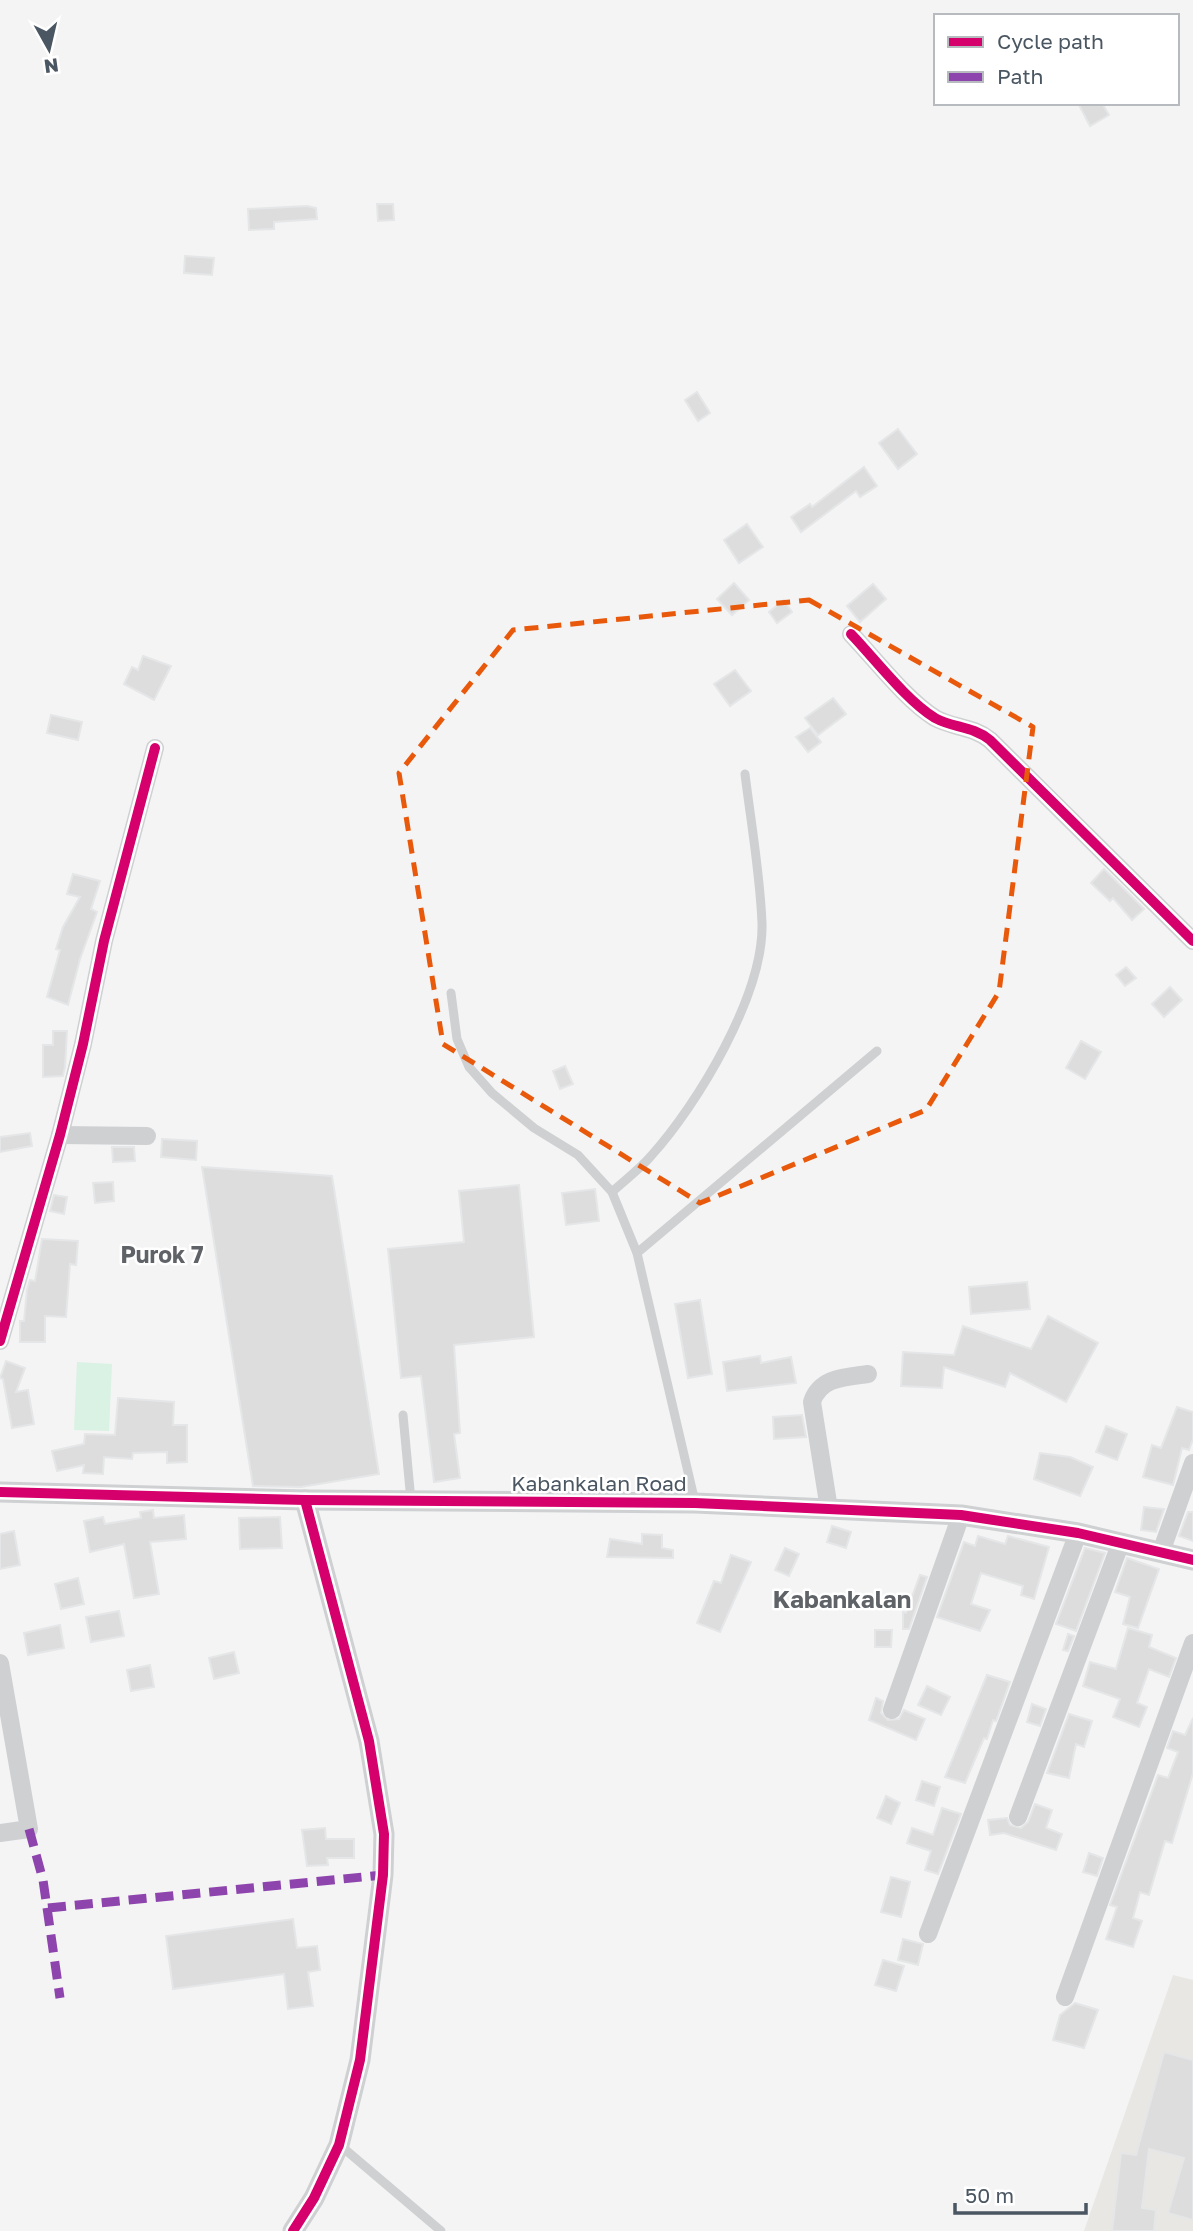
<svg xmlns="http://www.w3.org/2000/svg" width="1193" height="2231" font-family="'Golos Text',sans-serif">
	<rect width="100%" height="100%" fill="#f4f4f4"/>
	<polygon fill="#e8e7e3" points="1173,1975 1193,1980 1193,2231 1084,2231"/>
	<polygon fill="#d9f2e3" points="77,1362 112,1364 109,1431 74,1430"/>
	<g fill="#ddddde" stroke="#e5e6e7" stroke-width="2">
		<polygon points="1078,103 1102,103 1109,115 1090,126"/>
		<polygon points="377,204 393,204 394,220 378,221"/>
		<polygon points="307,206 316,208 317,219 274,222 274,229 249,230 248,209"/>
		<polygon points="185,256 214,258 212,275 184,273"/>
		<polygon points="697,392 710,413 698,421 685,400"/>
		<polygon points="898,429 917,454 898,469 879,443"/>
		<polygon points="864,467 877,486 860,497 856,491 801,532 791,517 810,504 812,507"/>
		<polygon points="747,524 763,547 739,563 724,540"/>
		<polygon points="734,583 749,600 732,615 717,599"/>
		<polygon points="873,584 886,599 860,622 847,606"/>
		<polygon points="784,600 792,612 777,623 769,612"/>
		<polygon points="143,656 171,666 154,700 124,684 132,667 138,670"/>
		<polygon points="735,670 751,691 730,706 714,684"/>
		<polygon points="833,698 846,714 818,735 805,718"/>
		<polygon points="51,715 82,722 78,740 47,733"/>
		<polygon points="810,728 821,742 808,752 796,737"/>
		<polygon points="1104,869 1144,909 1132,920 1113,898 1110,901 1091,883"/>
		<polygon points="73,874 100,881 91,909 97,912 80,959 68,1005 47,997 60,950 56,949 63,927 80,897 67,894"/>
		<polygon points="1126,967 1136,978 1125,986 1116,975"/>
		<polygon points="1170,987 1182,1000 1164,1017 1152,1004"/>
		<polygon points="53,1031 67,1031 65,1067 63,1076 43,1077 43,1045 53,1045"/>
		<polygon points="1081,1041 1101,1052 1085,1079 1066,1068"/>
		<polygon points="565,1066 573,1084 560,1089 553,1071"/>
		<polygon points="30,1133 32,1146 0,1152 0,1137"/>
		<polygon points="162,1139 197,1141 196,1160 161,1157"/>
		<polygon points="112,1147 134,1147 135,1161 113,1162"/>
		<polygon points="202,1167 332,1176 379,1474 301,1487 253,1486"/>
		<polygon points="113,1182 114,1201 95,1203 93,1183"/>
		<polygon points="519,1185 534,1337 454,1345 460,1433 454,1434 460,1478 434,1482 421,1376 401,1378 388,1249 464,1242 459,1191"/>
		<polygon points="595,1189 599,1221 566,1225 562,1193"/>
		<polygon points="54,1195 67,1197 64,1214 50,1211"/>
		<polygon points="42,1239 78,1241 76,1265 70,1264 66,1317 45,1316 45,1342 20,1342 20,1321 24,1321 27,1290 30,1280 35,1281"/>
		<polygon points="1027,1282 1030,1309 971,1314 969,1287"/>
		<polygon points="700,1300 712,1374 688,1378 675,1304"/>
		<polygon points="1048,1316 1098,1343 1066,1402 1010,1373 1005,1387 944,1367 942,1388 901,1386 903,1352 954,1355 963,1326 1031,1349"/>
		<polygon points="760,1356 761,1363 791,1357 796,1383 727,1391 723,1362"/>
		<polygon points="6,1361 25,1368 16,1392 28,1390 34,1424 12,1428 3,1379 0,1378"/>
		<polygon points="118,1398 174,1402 173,1425 187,1425 187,1462 167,1463 167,1452 133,1453 132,1459 104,1457 103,1474 83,1473 84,1465 57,1471 52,1451 84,1444 85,1434 115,1435"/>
		<polygon points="1177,1407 1193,1412 1193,1439 1189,1450 1182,1448 1173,1485 1143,1477 1152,1445 1161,1448"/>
		<polygon points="802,1415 806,1437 774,1439 773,1417"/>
		<polygon points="1106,1426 1127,1434 1117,1460 1096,1452"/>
		<polygon points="1040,1453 1070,1457 1093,1467 1080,1496 1034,1479"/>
		<polygon points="1144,1507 1164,1509 1156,1532 1141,1530"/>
		<polygon points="153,1510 154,1518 184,1515 186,1539 150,1542 159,1594 134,1598 124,1544 90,1552 84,1521 103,1517 105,1524 141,1518 140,1512"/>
		<polygon points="1188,1512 1193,1512 1193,1541 1179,1536"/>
		<polygon points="280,1517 282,1548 240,1549 239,1518"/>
		<polygon points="832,1526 851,1532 846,1548 827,1542"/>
		<polygon points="14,1531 20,1565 0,1569 0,1534"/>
		<polygon points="642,1534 662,1535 662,1548 673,1550 673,1558 607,1557 610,1539 642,1544"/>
		<polygon points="978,1536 1005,1544 1008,1536 1049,1547 1034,1599 1021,1595 1023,1586 981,1573 971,1604 990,1610 980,1631 937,1617 964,1542 975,1546"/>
		<polygon points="785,1548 799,1554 789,1576 775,1570"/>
		<polygon points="1085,1548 1105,1553 1076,1631 1056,1624"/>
		<polygon points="731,1555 751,1562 720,1632 697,1623 714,1581 721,1583"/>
		<polygon points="1127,1558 1159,1569 1138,1628 1123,1624 1130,1597 1115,1592"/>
		<polygon points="920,1575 927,1577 909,1629 903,1629 903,1612 906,1613"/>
		<polygon points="78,1578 84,1604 61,1609 55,1584"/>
		<polygon points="119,1611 124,1636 91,1642 86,1617"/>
		<polygon points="60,1625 64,1648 28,1655 24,1633"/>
		<polygon points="1128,1628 1152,1635 1149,1647 1176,1658 1169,1677 1149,1669 1137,1703 1147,1707 1139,1727 1113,1717 1120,1699 1083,1686 1090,1662 1116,1669"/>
		<polygon points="875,1630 892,1630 891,1647 875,1647"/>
		<polygon points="1068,1634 1074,1636 1068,1651 1063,1650"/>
		<polygon points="234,1652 239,1673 214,1679 209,1658"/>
		<polygon points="150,1665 154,1687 131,1691 127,1670"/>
		<polygon points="987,1675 1010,1682 996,1721 993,1720 987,1739 984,1738 965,1783 945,1777"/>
		<polygon points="927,1686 950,1697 941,1715 918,1705"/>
		<polygon points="876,1698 883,1701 881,1713 888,1720 899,1719 904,1710 925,1719 916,1740 869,1720"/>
		<polygon points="1032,1704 1046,1709 1040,1726 1027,1722"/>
		<polygon points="1069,1714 1092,1721 1084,1747 1076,1744 1069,1778 1047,1773"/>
		<polygon points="1193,1718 1193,1773 1172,1843 1165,1841 1149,1895 1140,1892 1133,1918 1142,1921 1133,1947 1106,1939 1117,1907 1110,1905 1158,1775 1168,1778 1178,1752 1167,1748 1173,1731 1185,1735"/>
		<polygon points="922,1781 940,1787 934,1806 916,1800"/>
		<polygon points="886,1796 900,1803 891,1824 877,1818"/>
		<polygon points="1035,1804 1052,1810 1046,1828 1062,1834 1056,1850 1004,1833 990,1835 988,1820 1007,1818 1010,1825 1021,1828 1028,1822"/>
		<polygon points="942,1808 961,1814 938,1874 925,1870 931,1851 907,1843 912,1828 933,1835"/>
		<polygon points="325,1828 326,1839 354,1839 354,1858 327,1858 328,1865 307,1866 302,1830"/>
		<polygon points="1089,1853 1103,1858 1097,1876 1083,1872"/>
		<polygon points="891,1877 910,1882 901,1917 881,1912"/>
		<polygon points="293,1919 297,1948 317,1946 320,1970 308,1972 313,2006 288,2009 284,1974 173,1989 166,1936"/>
		<polygon points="903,1939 923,1944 918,1965 898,1960"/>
		<polygon points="883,1960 904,1966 896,1991 875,1985"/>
		<polygon points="1075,2003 1098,2010 1084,2048 1053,2040 1060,2015"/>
		<polygon points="1164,2052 1193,2060 1193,2220 1168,2213 1184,2158 1149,2149 1142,2208 1156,2210 1154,2231 1112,2231 1121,2153 1136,2155"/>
	</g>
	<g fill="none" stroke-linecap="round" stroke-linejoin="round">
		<g stroke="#ced0d2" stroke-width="9">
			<polyline points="451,993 457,1039 469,1067 492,1093 534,1128 578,1155 612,1192 637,1253 695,1502"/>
			<path d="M612,1192C625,1180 640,1169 651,1156C698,1104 764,994 762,923C760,873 751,823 745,774"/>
			<polyline points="637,1253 877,1051"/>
			<polyline points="403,1415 411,1501"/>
			<polyline points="341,2146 441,2231"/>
		</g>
		<g stroke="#ced0d2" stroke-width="18">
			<path d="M851,634C875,659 906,700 935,718C953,728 973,726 990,740L1193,941"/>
			<polyline points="60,1135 147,1136"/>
			<polyline points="0,1341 60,1135 83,1044 104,941 155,748"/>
			<path d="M829,1509L812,1402C820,1377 846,1377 868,1374"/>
			<polyline points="1161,1552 1193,1463"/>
			<polyline points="0,1663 29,1829 0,1833"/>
			<polyline points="892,1710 961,1515"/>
			<polyline points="1018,1817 1121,1542"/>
			<polyline points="928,1934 1078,1533"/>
			<polyline points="1065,1997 1193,1643"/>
		</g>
		<g stroke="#ced0d2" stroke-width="21">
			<polyline points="0,1492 305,1500 695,1503 961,1515 1078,1533 1193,1560"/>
			<polyline points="293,2231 314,2198 339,2145 360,2060 383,1875 384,1834 369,1741 305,1500"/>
		</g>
		<g stroke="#8e44ad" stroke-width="9" stroke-dasharray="18 9" stroke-linecap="butt">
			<polyline points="29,1829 43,1880 60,1998"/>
			<polyline points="48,1908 383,1875"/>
		</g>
		<g stroke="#fff" stroke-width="15">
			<g id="cycleway">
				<path d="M851,634C875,659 906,700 935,718C953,728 973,726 990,740L1193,941"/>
				<polyline points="0,1341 60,1135 83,1044 104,941 155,748"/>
				<polyline points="0,1492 305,1500 695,1503 961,1515 1078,1533 1193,1560"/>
				<polyline points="293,2231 314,2198 339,2145 360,2060 383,1875 384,1834 369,1741 305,1500"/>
			</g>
		</g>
		<use href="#cycleway" stroke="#d6006c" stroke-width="10"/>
	</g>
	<path fill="none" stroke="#e8590c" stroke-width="5" stroke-dasharray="14 9" stroke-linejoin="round" d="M809,600L1033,727L999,992L926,1110L700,1203L443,1044L399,773L513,630Z"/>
	<g text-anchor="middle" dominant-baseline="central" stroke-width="5" stroke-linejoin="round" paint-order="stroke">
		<g font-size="21" fill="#4a5661" stroke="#fff">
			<text x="599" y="1483">Kabankalan Road</text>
		</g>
		<g font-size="23" font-weight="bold" fill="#5f6368" stroke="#fff">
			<text x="162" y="1254">Purok 7</text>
		</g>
		<g font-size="24" font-weight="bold" fill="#5f6368" stroke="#fff">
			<text x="842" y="1598">Kabankalan</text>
		</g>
	</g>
	<rect x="934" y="14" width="245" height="91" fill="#ffffff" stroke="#b7bbc0" stroke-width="2"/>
	<rect x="948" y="37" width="35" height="10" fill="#d6006c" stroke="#b7bbc0" stroke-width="2"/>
	<text x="997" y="49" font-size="21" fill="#4a5661">Cycle path</text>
	<rect x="948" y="72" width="35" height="10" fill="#8e44ad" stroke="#b7bbc0" stroke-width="2"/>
	<text x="997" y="84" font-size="21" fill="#4a5661">Path</text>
	<g transform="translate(49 49) rotate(172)" stroke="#ffffff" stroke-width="5" paint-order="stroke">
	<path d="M0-5L12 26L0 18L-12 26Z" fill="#4a5661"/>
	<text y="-10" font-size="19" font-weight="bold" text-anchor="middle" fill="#4a5661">N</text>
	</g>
	<path d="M955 2203v10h131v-10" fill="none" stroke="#4a5661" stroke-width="3.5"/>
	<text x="965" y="2203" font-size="21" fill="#4a5661" stroke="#ffffff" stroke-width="5" paint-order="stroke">50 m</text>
</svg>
